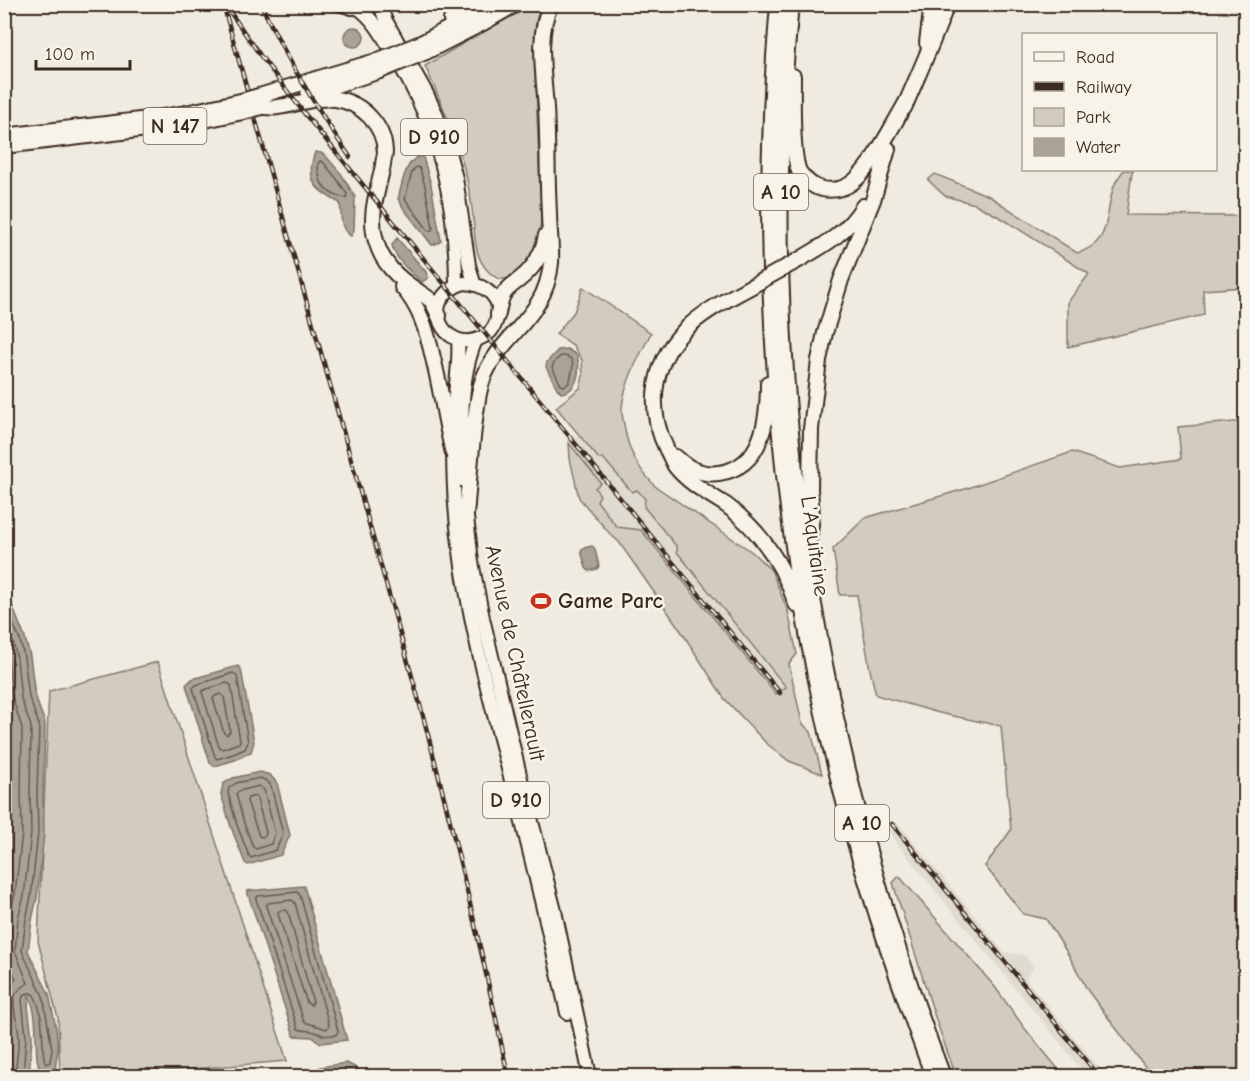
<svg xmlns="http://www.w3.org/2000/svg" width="1250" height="1081" font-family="'Comic Neue',sans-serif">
	<rect width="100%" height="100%" fill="#efebe0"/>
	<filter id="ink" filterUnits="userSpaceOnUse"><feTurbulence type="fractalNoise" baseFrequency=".0167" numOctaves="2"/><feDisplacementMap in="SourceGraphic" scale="12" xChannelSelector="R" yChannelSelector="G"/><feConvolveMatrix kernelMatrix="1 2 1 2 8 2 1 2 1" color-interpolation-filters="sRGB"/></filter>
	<g filter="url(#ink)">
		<g fill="#e0dbd0">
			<polygon points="578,435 599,458 603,458 632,492 637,490 645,499 644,507 678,547 677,552 786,687 776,695 641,530 618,527 597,501 595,488 601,482 569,443"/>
			<polygon points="896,822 904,830 1004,952 1024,955 1034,967 1026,979 1106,1076 1087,1076 894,840 887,829"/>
		</g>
		<g fill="#d1cbc0" stroke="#867a6f" stroke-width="1.5">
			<path d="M534,5H545C543,16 539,28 538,40C535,79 537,119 539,158C540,186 545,217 537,244C534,257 515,281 500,279C495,278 492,275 489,272C474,258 475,236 473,217C468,162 447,115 425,66L491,27Z"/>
			<path d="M1124,170H1134L1132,173L1126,215L1245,216V287L1203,290L1204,315L1068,347V302L1089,274L1003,219L975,204L945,196L928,180L935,174L989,196L1077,253C1113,243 1104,215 1114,186C1116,180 1120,175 1124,170Z"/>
			<path d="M583,287L651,333C639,357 625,381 622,407C621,414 624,423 625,430C629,453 639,469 655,486L752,552L771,570L788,611L797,654L789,664L802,723L811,732L822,774L789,761L766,743L724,698L681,631L619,542L611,535L579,498L570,459L569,443L601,483L595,488L600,495L597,501L617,527L641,530L776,694L786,687L677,552V547L644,507L645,499L637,490L632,492L603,458L599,459L556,407L580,388L583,376L582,360L573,345L556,334L574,312Z"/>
			<polygon points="1245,421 1245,1076 1152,1076 1088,991 1068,954 1046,919 1023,914 985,866 1011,830 1001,726 939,713 876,695 870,670 857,595 840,595 833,549 865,518 965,489 1072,452 1120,468 1181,459 1178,427"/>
			<polygon points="158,662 287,1061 108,1076 60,1076 58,1018 38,941 49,691"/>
			<polygon points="899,876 995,987 1026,1030 1064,1076 956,1076 935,1017 893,883"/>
		</g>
		<g fill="#aaa296" stroke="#7e7266" stroke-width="1.5">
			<circle cx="354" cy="37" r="10"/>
			<path d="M315,152L321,153L325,155L342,175L355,197L354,230L351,236C339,229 342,216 340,203C315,190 305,181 315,152Z"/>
			<path d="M420,156L423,157L431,185L441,241L438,243L432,245L404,209L398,199C402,186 404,161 420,156Z"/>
			<path d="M397,238L426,272L428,278L422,282C411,272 395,260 392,245Z"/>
			<path d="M567,349L577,355C581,369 578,392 561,393L557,388L546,367L547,362L558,350Z"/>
			<polygon points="592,546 595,549 599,566 597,569 589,571 586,568 581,551 584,548"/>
			<path d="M4,585L25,638L30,656L35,696L45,723L43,793L44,833L37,898L32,920L28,951L49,994L56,1028L58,1050L56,1061L55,1076H40C40,1070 38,1064 37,1058C35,1037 38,1014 29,996L28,1006L32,1037L29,1076H5L4,834L7,797L4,732Z"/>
			<polygon points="238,666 241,669 254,742 251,752 235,760 215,766 210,763 186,685 192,679"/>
			<polygon points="260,772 270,775 277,783 290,835 281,855 248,865 245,863 231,827 221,794 223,784 233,778"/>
			<polygon points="304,886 347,1040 321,1043 312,1037 294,1036 247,891"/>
			<polygon points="346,1063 355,1067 362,1076 323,1076 320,1067"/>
		</g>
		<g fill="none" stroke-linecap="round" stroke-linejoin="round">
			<g stroke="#675a4e" stroke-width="1.5">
				<path d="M320,161L323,162L337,179L347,194L346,198C325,195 318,183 318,164Z"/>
				<polygon points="418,167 420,169 425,186 433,228 431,231 428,230 405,199 412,172 415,168"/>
				<path d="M561,356C579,355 572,372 569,383L564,386L561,385L552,367L555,361Z"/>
				<path d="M4,602L20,640L24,657L29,697L39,725L37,793L38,833L31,897L26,919L22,951L43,996L52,1049L50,1062L46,1064C43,1058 43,1051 43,1044C42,1028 42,1009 34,995C29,991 23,994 22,1000L26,1037L23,1076"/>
				<path d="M4,623L13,642L17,659L21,699L31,726L30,793L31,833L24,896L18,918L15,951L28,983C24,987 17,989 15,996C11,1009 19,1025 19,1038C18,1051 16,1064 15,1076"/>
				<polyline points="4,647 8,660 13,700 22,728 21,793 22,833 15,894 9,916 6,949 7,958 16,979 8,989 6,998 5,1009 10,1037 6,1076"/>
				<polygon points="233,673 237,676 248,742 245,749 233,754 217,759 215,757 193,688 196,685"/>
				<polygon points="227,683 231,685 240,741 239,743 222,749 219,747 202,692 204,690"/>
				<polygon points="221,694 224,697 230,731 227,735 224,733 213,699 215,696"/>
				<polygon points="260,778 267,781 271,786 283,834 276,850 251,858 249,856 237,825 228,793 229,788 236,783"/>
				<polygon points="259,786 264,790 275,833 271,844 256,849 253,847 244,823 236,794 239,791"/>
				<polygon points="255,796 257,799 266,832 265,836 262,837 259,836 247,801 248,798"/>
				<path d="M297,892L300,895L338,1031L336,1035C324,1036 325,1036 315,1032C309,1030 303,1031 298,1029L256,899L258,896Z"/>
				<polygon points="292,900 295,903 329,1025 327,1029 304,1022 266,906 268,903"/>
				<polygon points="281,910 286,910 288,912 313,1002 311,1005 307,1003 278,914 278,912"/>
			</g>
			<g stroke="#3b2a1e" stroke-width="16">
				<g id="primary">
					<polyline points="339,4 352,8 364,6"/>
					<polyline points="380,4 385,19 427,94 436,113 448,149 456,178 469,265 474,283"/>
					<path d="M358,8C375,20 383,37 394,55C439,130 456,198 456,285"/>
					<path d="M464,283C485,284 505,298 496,322C494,329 488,335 481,338C444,355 415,298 464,283Z"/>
					<path d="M458,340C460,362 455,385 454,408C452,453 453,499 459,544C469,626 492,707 513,788C533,862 550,938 567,1013"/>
					<path d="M464,481C462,437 458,381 476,340"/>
					<polyline points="466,508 472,562 483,618 520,775 555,911 590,1076"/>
				</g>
			</g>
			<g stroke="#3b2a1e" stroke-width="18">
				<g id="highway">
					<path d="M778,4C754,279 779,566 852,832C875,915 903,996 933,1076"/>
					<path d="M791,4C755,366 814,737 943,1076"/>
					<polyline points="451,20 471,4"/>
					<polyline points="421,43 495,4"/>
					<polyline points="927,43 932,4"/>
					<polyline points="426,52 483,23 516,4"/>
					<path d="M793,76C793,96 791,158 800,173C806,181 813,187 822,189C833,191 844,189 853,182C872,167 894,123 907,101"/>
					<polyline points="308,94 380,71"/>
					<polyline points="259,96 376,61"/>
					<path d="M264,107C269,107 274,108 278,107C298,105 315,96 336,99C362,103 384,125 385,152C385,156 383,161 383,165C378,191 368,215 376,241C382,263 397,277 415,289C421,294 429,297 433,303C435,307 437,312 439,316"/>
					<path d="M904,108C919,73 934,40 947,4"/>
					<polyline points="4,136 157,118 181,114 241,101"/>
					<polyline points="4,146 181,125 243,112"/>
					<path d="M797,261C823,246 847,233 863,206"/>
					<path d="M752,286C730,298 708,309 690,325C653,358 645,406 667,450C670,455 672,461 675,466C688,483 709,494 726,505C760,530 783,564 796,604"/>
					<path d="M402,287C420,307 427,331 433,358C441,389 445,421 453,453"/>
					<path d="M498,314C499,308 500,301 503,295C507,288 514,284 520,279C534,268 543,253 546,235"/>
					<path d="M676,457C688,469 703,475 719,473C763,467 768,419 768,383"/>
					<path d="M466,515C469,483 471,451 475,420C477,406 478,392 483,379C500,334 546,319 551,263C552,246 549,230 549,213C547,178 548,143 546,108C544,77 536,33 551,4"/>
					<polyline points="809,540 812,516 810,489 811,429 819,360 825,333 841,280 873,200 888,149"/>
				</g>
			</g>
			<use href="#primary" stroke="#f7f3e8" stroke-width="12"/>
			<use href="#highway" stroke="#f7f3e8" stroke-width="14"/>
			<g stroke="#3b2a1e" stroke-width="4.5">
				<g id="rail">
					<path d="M223,4L422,712C454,833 483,954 508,1076"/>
					<path d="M261,4C286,58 317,109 350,157"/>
					<polyline points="228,9 260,55 304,113 780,693"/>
					<polyline points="892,824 1099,1076"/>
				</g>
			</g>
			<use href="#rail" stroke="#f7f3e8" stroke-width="2" stroke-dasharray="7" stroke-linecap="butt"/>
			<g stroke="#3b2a1e" stroke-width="18" stroke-linecap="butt">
				<g id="highway-bridge">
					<polyline points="376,61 421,43"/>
					<polyline points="380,71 426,52"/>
					<polyline points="241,101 259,96"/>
					<polyline points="243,112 262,107"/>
					<polyline points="752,286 797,261"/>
				</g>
			</g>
			<use href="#highway-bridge" stroke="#f7f3e8" stroke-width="14"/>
		</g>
	</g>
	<defs>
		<g id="stadium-bare" transform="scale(1.62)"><path d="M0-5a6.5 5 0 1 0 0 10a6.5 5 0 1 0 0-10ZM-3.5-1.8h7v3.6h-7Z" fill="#c8321e" stroke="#f7f3e8" stroke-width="2.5" paint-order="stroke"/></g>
	</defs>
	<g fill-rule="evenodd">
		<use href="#stadium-bare" x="541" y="601"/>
	</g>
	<g text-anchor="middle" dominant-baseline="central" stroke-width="5" stroke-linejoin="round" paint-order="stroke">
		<g fill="#f7f3e8" stroke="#73665b" stroke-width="1.5">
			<rect x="143.5" y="108" width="63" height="36" rx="4.5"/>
			<rect x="401" y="119" width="66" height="36" rx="4.5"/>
			<rect x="754" y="174" width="54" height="36" rx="4.5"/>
			<rect x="483" y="782" width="66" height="36" rx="4.5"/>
			<rect x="835" y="805" width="54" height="36" rx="4.5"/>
		</g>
		<g font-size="21" font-weight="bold" fill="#3b2a1e">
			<text x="175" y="126">N 147</text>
			<text x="434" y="137">D 910</text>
			<text x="781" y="192">A 10</text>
			<text x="516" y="800">D 910</text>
			<text x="862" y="823">A 10</text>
		</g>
		<g font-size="22" fill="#3b2a1e" stroke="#f7f3e8">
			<text transform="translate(815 546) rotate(82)">L'Aquitaine</text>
			<text transform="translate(515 653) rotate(78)">Avenue de Châtellerault</text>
		</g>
		<g font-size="22" font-weight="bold" fill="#3b2a1e" stroke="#f7f3e8" text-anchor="start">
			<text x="558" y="601">Game Parc</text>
		</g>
	</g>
	<rect width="1250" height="1081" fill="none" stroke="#f7f3e8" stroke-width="24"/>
	<rect x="12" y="12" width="1226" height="1057" fill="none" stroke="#3b2a1e" stroke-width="2" filter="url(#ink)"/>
	<rect x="1022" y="33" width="195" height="138" fill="#f7f3e8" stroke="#aca397" stroke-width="1.5"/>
	<rect x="1034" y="52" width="30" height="9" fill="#f7f3e8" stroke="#aca397" stroke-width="1.5"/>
	<text x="1076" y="63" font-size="18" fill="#3b2a1e">Road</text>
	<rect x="1034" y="82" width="30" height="9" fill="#3b2a1e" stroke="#aca397" stroke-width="1.5"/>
	<text x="1076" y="93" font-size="18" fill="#3b2a1e">Railway</text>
	<rect x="1034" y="108" width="30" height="18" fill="#d1cbc0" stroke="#aca397" stroke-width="1.5"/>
	<text x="1076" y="123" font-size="18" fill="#3b2a1e">Park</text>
	<rect x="1034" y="138" width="30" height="18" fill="#aaa296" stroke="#aca397" stroke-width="1.5"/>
	<text x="1076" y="153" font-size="18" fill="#3b2a1e">Water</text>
	<path d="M36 60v9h94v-9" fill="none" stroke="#3b2a1e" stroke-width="3"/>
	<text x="45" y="60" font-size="18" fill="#3b2a1e" stroke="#f7f3e8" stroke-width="4.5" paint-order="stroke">100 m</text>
</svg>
